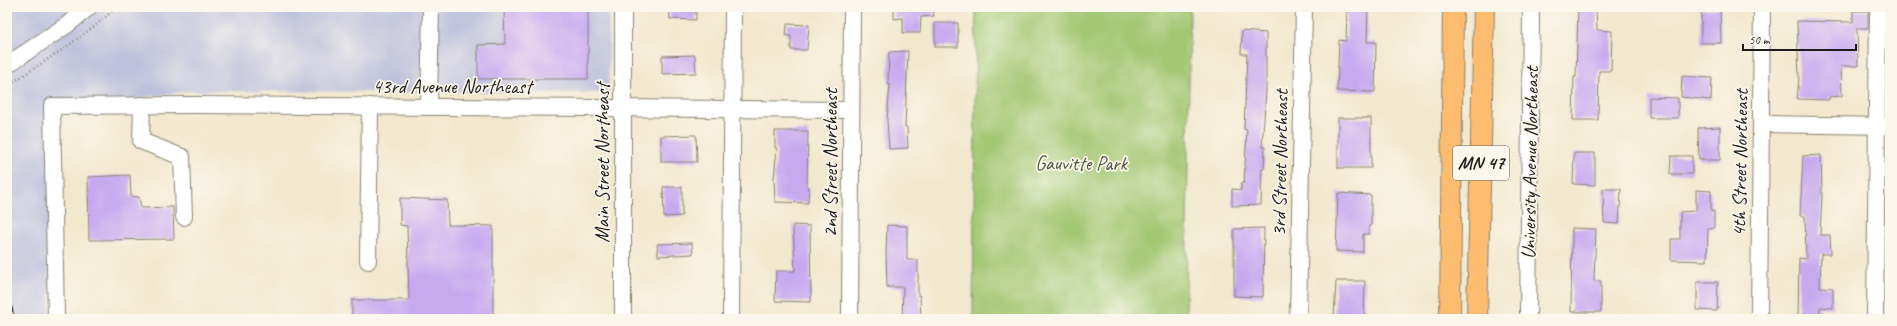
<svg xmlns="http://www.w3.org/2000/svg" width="1897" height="326" font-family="Caveat,sans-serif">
	<rect width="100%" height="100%" fill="#fbf7ec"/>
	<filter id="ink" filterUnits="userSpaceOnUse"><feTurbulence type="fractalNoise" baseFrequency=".025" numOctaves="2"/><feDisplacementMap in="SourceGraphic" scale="8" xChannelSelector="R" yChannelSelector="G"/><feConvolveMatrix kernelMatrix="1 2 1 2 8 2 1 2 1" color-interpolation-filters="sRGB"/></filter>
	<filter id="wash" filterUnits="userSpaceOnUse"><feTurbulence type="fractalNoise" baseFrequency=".012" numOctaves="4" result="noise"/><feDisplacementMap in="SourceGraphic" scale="16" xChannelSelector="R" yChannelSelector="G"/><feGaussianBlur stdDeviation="0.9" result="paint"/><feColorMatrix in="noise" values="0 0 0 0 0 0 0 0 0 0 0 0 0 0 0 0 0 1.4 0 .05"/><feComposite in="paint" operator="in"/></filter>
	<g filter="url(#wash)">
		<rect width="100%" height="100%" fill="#f1e8cd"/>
		<polygon fill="#c0c2dd" points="7,7 609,7 609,93 189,91 55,110 49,319 7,319"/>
		<polygon fill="#a3c873" stroke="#607248" points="976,7 1190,7 1186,319 973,319"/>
		<g id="blocks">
			<g fill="#c7a9f0">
				<polygon points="504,7 588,7 588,79 478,79 478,45 505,44"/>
				<polygon points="669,7 696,7 696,20 670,19"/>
				<polygon points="894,7 933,7 934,16 921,17 920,33 903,33 903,18 894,19"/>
				<polygon points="1347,7 1368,7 1367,42 1376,42 1375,92 1337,91 1339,40 1346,41"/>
				<polygon points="1578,7 1596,7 1597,30 1612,31 1611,71 1599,71 1598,120 1573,120 1574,77 1576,77"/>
				<polygon points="1720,8 1721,43 1701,43 1701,9"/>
				<polygon points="1853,11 1868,11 1868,28 1857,28 1858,66 1841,66 1842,96 1829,97 1829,100 1797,99 1799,78 1797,21 1853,22"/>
				<rect x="935" y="23" width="23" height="24"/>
				<polygon points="787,24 809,25 807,50 791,50 791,36 786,36"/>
				<polygon points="1242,31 1266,33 1266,91 1262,147 1265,147 1264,169 1262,169 1261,205 1232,206 1232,189 1241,190 1241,183 1244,183 1247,130 1244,129 1247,54 1241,54"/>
				<polygon points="908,51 905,127 907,127 908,148 889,149 887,120 890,84 888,84 889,52"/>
				<polygon points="695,55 696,73 662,74 662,56"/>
				<polygon points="1682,76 1712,78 1711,100 1681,97"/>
				<polygon points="1649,97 1678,98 1678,118 1649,118"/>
				<rect x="1338" y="118" width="33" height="50"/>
				<polygon points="1720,127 1720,160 1699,160 1698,128"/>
				<polygon points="775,131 808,131 807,187 809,187 808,203 775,202 774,178 777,148 775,148"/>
				<polygon points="696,135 697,162 661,162 661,136"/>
				<polygon points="1574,153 1595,153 1595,185 1573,184"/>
				<polygon points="1821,155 1822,195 1820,235 1830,235 1831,254 1821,254 1820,287 1833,288 1833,308 1820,307 1819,319 1798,319 1799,258 1806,259 1805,216 1800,216 1803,156"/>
				<polygon points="1671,156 1692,156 1692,174 1670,174"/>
				<polygon points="130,175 131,196 139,197 141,208 173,207 174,239 89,240 88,177"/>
				<polygon points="663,187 682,187 682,216 664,217"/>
				<polygon points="1603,189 1621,189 1619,224 1604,223"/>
				<polygon points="1696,190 1711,191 1711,211 1714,211 1714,228 1708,229 1707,261 1671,260 1671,239 1680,239 1680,212 1696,211"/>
				<polygon points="1338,193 1371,195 1371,226 1369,226 1369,234 1363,234 1363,252 1336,251"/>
				<polygon points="400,198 447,200 448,225 493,226 493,319 352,319 352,300 409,300 407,226 400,225"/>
				<polygon points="793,225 810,226 811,302 775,301 776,271 795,271"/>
				<polygon points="887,225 907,226 907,260 918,260 918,296 920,296 921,319 902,319 903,287 887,287 886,253"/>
				<polygon points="1264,228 1263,297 1234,296 1234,229"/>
				<polygon points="1572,228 1596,229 1594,281 1601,281 1601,312 1571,312"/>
				<polygon points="692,243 693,254 658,256 657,244"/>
				<polygon points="1336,281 1365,281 1364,319 1334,319"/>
				<polygon points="1697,282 1718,282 1717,311 1697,310"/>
			</g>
		</g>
	</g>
	<g filter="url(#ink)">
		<use href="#blocks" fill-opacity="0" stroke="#868274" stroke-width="1"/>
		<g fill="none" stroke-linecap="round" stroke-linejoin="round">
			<g stroke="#868274" stroke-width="18">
				<g id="minor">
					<polyline points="7,65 67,25 89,7"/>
					<polyline points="142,105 141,141 182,157 184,217"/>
					<polyline points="429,107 431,7"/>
					<polyline points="1761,124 1890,126"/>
					<polyline points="368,261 370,106"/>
					<polyline points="56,319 52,106 195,105 851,110"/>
					<polyline points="623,319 623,7"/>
					<polyline points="731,319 733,7"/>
					<polyline points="850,319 852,7"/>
					<polyline points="1298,319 1304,7"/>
					<polyline points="1528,319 1531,7"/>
					<polyline points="1759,319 1762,7"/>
					<polyline points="1875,319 1878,7"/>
				</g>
			</g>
			<g stroke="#868274" stroke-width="22">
				<g id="major">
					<polyline points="1450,319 1453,7"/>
					<polyline points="1477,319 1484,7"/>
				</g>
			</g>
			<path stroke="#868274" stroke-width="2.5" stroke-dasharray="1 3" stroke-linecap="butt" d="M7,86C45,61 83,38 117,7"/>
			<use href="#minor" stroke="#fff" stroke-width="16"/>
			<use href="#major" stroke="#febc70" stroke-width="20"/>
			<g stroke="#1c1c1c" stroke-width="4.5">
				<polyline id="rail" points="7,295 13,319"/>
			</g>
			<use href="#rail" stroke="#fbf7ec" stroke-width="3" stroke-dasharray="9" stroke-linecap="butt"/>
		</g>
	</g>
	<g text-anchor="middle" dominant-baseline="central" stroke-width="3.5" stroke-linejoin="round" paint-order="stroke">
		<rect fill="#fbf7ec" stroke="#5f5e5a" stroke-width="1" x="1453" y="146" width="56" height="34" rx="3"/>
		<g font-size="19" font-weight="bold" fill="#1c1c1c">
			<text x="1481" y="163">MN 47</text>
		</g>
		<g font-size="20" fill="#1c1c1c" stroke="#fbf7ec">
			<text x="452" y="86">43rd Avenue Northeast</text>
			<text transform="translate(602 163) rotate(-90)">Main Street Northeast</text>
			<text transform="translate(830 163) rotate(-90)">2nd Street Northeast</text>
			<text transform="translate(1280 163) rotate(-89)">3rd Street Northeast</text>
			<text transform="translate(1530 163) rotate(-89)">University Avenue Northeast</text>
			<text transform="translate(1740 163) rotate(-89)">4th Street Northeast</text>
		</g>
		<g font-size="20" fill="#4b583a" stroke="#fbf7ec">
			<text x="1081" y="163">Gauvitte Park</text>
		</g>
	</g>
	<rect width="1897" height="326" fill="none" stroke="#fbf7ec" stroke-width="24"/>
	<path d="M1743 44v6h113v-6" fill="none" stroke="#1c1c1c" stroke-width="2"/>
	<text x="1749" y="44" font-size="12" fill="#1c1c1c" stroke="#fbf7ec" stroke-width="3" paint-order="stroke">50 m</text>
</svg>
